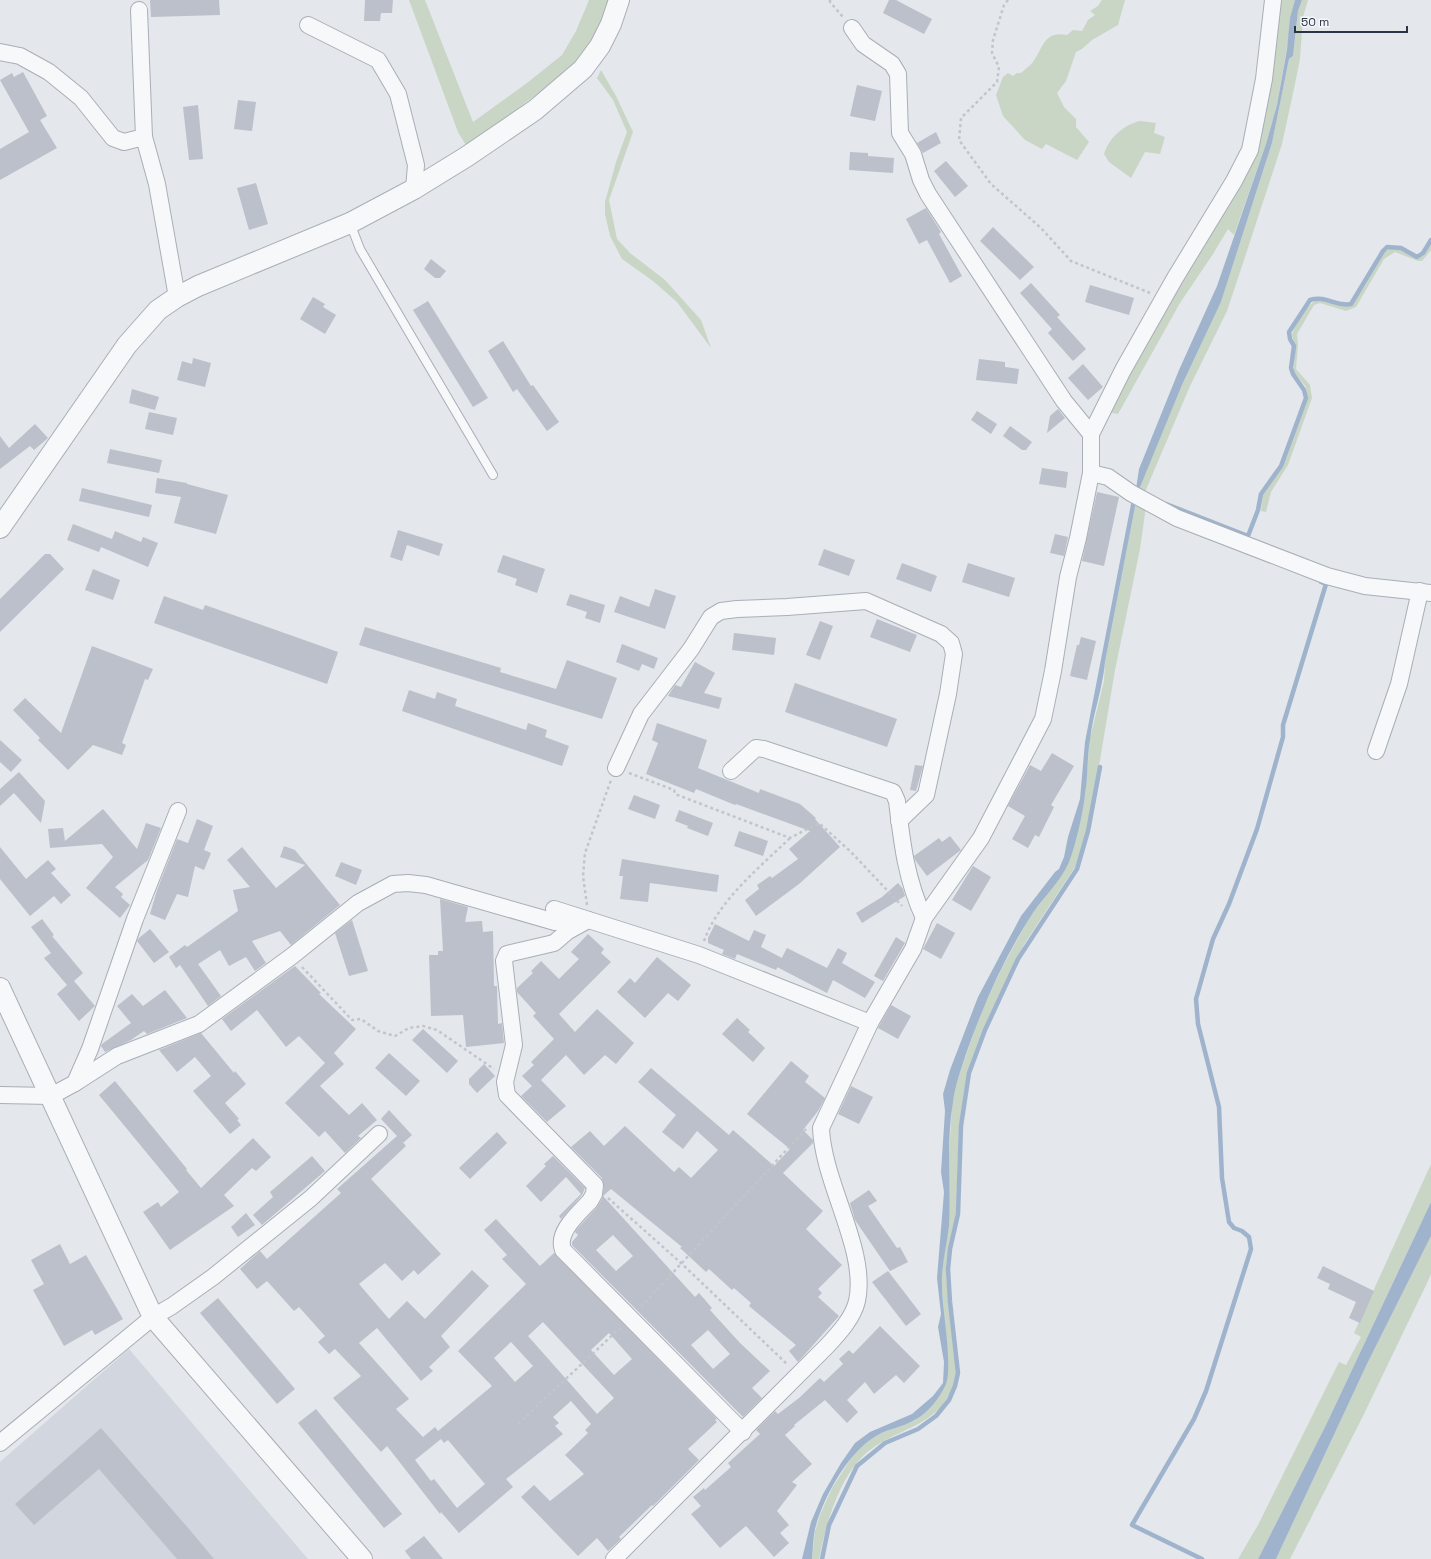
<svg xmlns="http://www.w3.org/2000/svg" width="1431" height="1559" font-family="'Space Grotesk',sans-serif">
	<rect width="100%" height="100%" fill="#e4e7ec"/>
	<polygon fill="#d2d6de" points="129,1349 308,1559 0,1559 0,1462"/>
	<g fill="#c9d6c5">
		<polygon points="409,0 425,0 473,122 527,83 562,55 576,31 589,0 609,0 600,27 579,58 562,75 467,147 458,132"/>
		<path d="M1102,0H1125L1118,25L1092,40L1082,49L1076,52L1066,81L1057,93L1064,107L1076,119V127L1089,142L1077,160L1046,144L1042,149L1025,140L1003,116L996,95L1003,77L1008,73L1013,76L1017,73H1021C1025,69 1030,66 1033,62C1043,48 1044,30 1067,35L1073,30L1082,31L1088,20L1095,15L1090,11L1098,6Z"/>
		<polygon points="1278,0 1295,0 1277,105 1266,144 1234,235 1228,229 1213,254 1180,303 1118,414 1107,412 1134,360 1238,185"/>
		<polygon points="1302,0 1308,0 1303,17 1300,59 1295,84 1282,144 1242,266 1227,311 1190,386 1145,492 1139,490 1144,476 1182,385 1221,302 1272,143 1289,59 1293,56 1298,11"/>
		<polygon points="601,70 616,96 633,132 609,200 617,239 630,253 665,280 701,320 711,348 677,302 653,281 622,259 610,236 605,214 605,202 616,162 627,132 613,100 597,78"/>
		<path d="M1140,121L1156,123L1154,133L1165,137L1160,154L1145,152L1131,178L1109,162L1104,154C1109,138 1123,125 1140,121Z"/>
		<path d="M1431,244V250L1422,261H1418L1395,252L1384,259L1356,307L1346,311L1320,303L1314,305L1297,334L1298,345L1296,369L1310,385L1312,398L1288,465L1271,492L1266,512L1261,511L1263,494L1283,466L1308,398L1306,387L1294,372L1295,346L1292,336C1293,326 1310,298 1322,299C1334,300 1337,309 1351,305L1363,289L1385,251C1397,244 1406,255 1417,258L1424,255Z"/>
		<path d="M1134,500L1146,506L1140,549L1115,670L1095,790L1083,844L1075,867L1025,943L1016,959L989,1017L968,1072L959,1126L956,1214L947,1255L946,1269C947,1294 950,1319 953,1344C954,1353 958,1366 956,1374C944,1431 896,1424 862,1457C837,1483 826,1525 819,1559H812L815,1531L820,1515L832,1488L854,1454L861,1446L874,1436L914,1421L922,1415L947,1379L948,1362L942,1288V1267L949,1227L948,1173L952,1105L955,1087L981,1012L1002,968L1029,918L1062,874L1069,861L1085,795L1090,738L1104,681L1105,662L1135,507Z"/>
		<polygon points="1431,1164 1431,1202 1326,1425 1258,1559 1238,1559 1258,1525 1339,1362 1346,1365 1361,1337 1354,1333"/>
		<polygon points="1431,1236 1431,1274 1428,1281 1363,1416 1290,1559 1276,1559 1367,1364"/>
	</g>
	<g fill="#9fb4cc">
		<polygon points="1295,0 1302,0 1298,11 1293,56 1289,59 1272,143 1221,302 1182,385 1138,492 1136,489 1139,469 1179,370 1217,286 1266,144 1277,105 1287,49 1290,18"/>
		<path d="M1132,499L1134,500L1135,507L1105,662C1103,688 1093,713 1090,740C1087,758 1088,776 1085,794C1083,813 1076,844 1069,862C1060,883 1041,899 1029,919C1003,960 982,1008 966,1054C961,1070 955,1085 953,1102C946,1143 951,1185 949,1226C947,1246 941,1265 942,1285C942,1309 953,1364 946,1384C940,1398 927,1414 913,1421C902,1427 888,1429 876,1436C848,1452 823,1498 815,1529C813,1539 813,1549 812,1559H802L811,1522L823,1494L841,1463L855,1443L870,1432L912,1414L933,1396L943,1383L944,1362L938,1327L941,1314L937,1278L944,1192L941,1172L945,1111L943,1094L950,1070L978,997L1021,916L1055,872L1059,869L1064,857L1068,837L1080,799L1085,742Z"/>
		<polygon points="1431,1202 1431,1236 1367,1364 1276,1559 1258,1559 1326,1425"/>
	</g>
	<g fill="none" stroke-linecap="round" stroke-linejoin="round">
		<g stroke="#9fb4cc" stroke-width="4.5">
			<path d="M1166,504L1248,536L1258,510L1261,494L1281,466L1306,398L1304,390L1293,374L1291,368L1294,346L1290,339L1289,332L1310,300C1328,295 1334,307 1351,304L1383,251L1387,247L1401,248L1417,257L1423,253L1431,240"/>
			<polyline points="822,1559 829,1525 857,1466 885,1443 918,1429 936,1416 949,1400 955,1386 958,1373 950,1302 948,1269 950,1249 958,1214 961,1126 969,1073 985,1030 1018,959 1077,869 1088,831 1100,767"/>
			<polyline points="1202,1559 1132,1525 1194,1419 1206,1391 1251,1249 1249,1237 1242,1231 1234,1228 1229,1222 1222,1178 1219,1107 1198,1024 1196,999 1213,939 1229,904 1257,829 1283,737 1283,725 1326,584 1321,582"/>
		</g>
	</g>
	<g fill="#bbc0ca" fill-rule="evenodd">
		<polygon points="150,0 219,0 220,15 151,17"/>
		<polygon points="365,0 393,0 392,13 381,13 380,21 364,21"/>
		<polygon points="889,0 896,0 932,19 924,34 883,13"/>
		<polygon points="23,72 47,116 40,120 57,148 0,180 0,149 29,132 0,80 12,73 14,77"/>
		<polygon points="857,85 882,91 875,121 850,116"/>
		<polygon points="238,100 256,102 252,131 234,129"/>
		<polygon points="198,105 203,159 189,160 183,107"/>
		<polygon points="936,132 941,143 923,153 917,143"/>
		<polygon points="850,152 868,153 868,156 894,158 893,173 849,170"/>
		<polygon points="946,161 968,186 955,197 934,171"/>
		<polygon points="256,183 268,224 249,230 237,188"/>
		<polygon points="926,208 941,232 939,234 962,276 950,283 927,240 919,244 906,219"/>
		<polygon points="993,227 1034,267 1020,280 980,241"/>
		<polygon points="431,259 446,271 440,278 435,278 424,269"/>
		<polygon points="1031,283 1060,315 1057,317 1086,349 1073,361 1048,333 1052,329 1020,293"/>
		<polygon points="1090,285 1134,298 1129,315 1085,302"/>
		<polygon points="313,297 325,304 323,307 336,315 325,334 300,319"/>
		<polygon points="428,301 488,398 473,407 413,310"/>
		<polygon points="503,341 531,386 533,385 559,422 547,431 517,389 513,392 488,351"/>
		<polygon points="193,358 211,363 205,387 177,380 182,361 192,364"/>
		<polygon points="979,359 1005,362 1005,367 1019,369 1017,384 976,380"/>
		<polygon points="1083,364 1103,387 1088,400 1068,378"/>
		<polygon points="132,389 159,397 155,410 129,403"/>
		<polygon points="1058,409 1065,418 1047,433 1050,416"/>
		<polygon points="977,411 997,424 991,434 971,420"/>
		<polygon points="149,412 177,418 173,435 145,429"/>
		<polygon points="35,424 48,438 34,450 30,446 0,469 0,436 9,448"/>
		<polygon points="1010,426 1032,442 1026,450 1022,450 1003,436"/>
		<polygon points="110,449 162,460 159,473 107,463"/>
		<polygon points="1042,468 1068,472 1066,488 1039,484"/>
		<polygon points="157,478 187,483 187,484 228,495 216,534 174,523 181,497 155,493"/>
		<polygon points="82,488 152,505 149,517 79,501"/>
		<polygon points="1097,492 1119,497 1104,566 1082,561"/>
		<polygon points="73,524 112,539 115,531 141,542 143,537 158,543 148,567 101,547 99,552 67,540"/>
		<polygon points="398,530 443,544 439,556 407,545 402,561 390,557"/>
		<polygon points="1055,534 1068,537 1064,556 1050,553"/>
		<polygon points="824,549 855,560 849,576 818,565"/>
		<polygon points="45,554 50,554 64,569 0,632 0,599"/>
		<polygon points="503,555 545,569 537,593 515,585 517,579 497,572"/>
		<polygon points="902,563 937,576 931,592 896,579"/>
		<polygon points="968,563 1015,578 1009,597 962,582"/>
		<polygon points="93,569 120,580 113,600 85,590"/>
		<polygon points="655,589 676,596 665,629 614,612 620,596 649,607"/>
		<polygon points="570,594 605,605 600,623 585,618 587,612 566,605"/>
		<polygon points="164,596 203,610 205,605 338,652 327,684 154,623"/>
		<polygon points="877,619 917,635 910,652 870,637"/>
		<polygon points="820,621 833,626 820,660 806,655"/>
		<polygon points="365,627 501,668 500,672 556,689 567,660 617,678 602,719 359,645"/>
		<polygon points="734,633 776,638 774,655 732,650"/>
		<polygon points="1081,637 1096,641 1087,680 1070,676 1077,645 1079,645"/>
		<polygon points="622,644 658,658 654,669 642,664 639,671 616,662"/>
		<polygon points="92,646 153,669 148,680 145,679 122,743 126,745 122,755 93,745 68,770 38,740 40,738 13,710 25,698 61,733"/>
		<polygon points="695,662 715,673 704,693 722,698 719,709 668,696 675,685 681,687"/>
		<polygon points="795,683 897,719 887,747 785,712"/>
		<polygon points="409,690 435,699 437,692 457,699 455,706 526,730 528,723 547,730 545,737 569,746 562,766 402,711"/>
		<polygon points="657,723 707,740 698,768 759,793 760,789 800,804 816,818 815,819 840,847 799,884 756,916 745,900 759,889 757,885 770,876 772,878 798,859 789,849 810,831 736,804 735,805 696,789 694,793 646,774 658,743 652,740"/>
		<polygon points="0,740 22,760 11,772 0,762"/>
		<polygon points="1052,753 1074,766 1051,805 1054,807 1039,837 1035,835 1028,848 1012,839 1025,816 1008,806 1030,765 1041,771"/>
		<polygon points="915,765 923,766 916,791 910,790"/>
		<polygon points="19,772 45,801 41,823 14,793 0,806 0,789"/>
		<polygon points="634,795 660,805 655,819 628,809"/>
		<polygon points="103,809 137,849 146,823 161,828 148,860 115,887 123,894 121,897 130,905 120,918 86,888 113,857 102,844 50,848 48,829 63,828 65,841"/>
		<polygon points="679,810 713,823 708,836 687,828 688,826 675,821"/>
		<polygon points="197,819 213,826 204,850 211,853 204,870 195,866 188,897 177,894 165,920 150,914 157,890 177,839 188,843"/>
		<polygon points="739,831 768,841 763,856 734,846"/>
		<polygon points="950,836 961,850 927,876 915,860 914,856 939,838 942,842"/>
		<polygon points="284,846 295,850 340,905 291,945 280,931 252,941 266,963 255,971 246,957 229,966 220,950 198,964 221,996 208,1006 180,965 176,968 169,957 185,945 187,947 238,911 233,890 250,887 227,860 242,847 276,888 305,865 280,857"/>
		<polygon points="0,847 26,879 48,860 56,869 51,873 71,895 61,904 54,896 30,916 0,879"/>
		<polygon points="622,859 719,875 717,892 650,883 648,902 620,899 623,876 619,876"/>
		<polygon points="341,862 362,870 356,885 335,876"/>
		<polygon points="973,866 991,877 971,911 952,900"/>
		<polygon points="898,883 903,889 905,896 862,923 856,913 882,897"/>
		<polygon points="440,899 468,907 465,922 482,921 483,932 493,931 494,986 497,986 498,1024 502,1023 504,1043 466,1047 463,1015 431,1016 429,955 438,955 438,951 443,951"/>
		<polygon points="42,919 54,935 52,936 83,973 74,981 95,1006 79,1021 57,994 67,985 44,958 51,953 31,927"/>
		<polygon points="352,920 368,971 349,976 335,933"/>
		<polygon points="937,923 955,933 941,959 923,949"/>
		<polygon points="715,924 749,941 754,930 766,935 761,947 782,958 776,970 737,954 735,959 722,954 724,950 708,943 708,938"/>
		<polygon points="150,929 169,952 154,963 137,941 139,938"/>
		<polygon points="588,934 604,949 601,953 611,962 559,1014 575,1032 597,1009 634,1043 616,1064 605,1055 584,1075 566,1055 541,1080 566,1106 547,1122 521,1096 532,1086 522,1076 534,1065 531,1062 554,1039 533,1016 536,1013 517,992 517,988 533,973 531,971 541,961 559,979 579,959 571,952"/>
		<polygon points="896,937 905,943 883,981 874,976"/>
		<polygon points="787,948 827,968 838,948 847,953 842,963 875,982 865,998 833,980 827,993 777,967"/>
		<polygon points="657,957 691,985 678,1001 668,993 645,1018 617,992 630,978 635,983"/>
		<polygon points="295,966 321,993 319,994 356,1029 334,1053 344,1064 320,1086 349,1115 362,1103 377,1120 358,1136 361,1138 345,1153 325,1131 319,1137 285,1103 325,1063 299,1036 286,1047 257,1010 231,1031 222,1019"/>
		<polygon points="165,990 187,1018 147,1034 144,1031 131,1040 105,1052 101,1046 102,1044 131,1023 117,1006 132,994 143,1006"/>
		<polygon points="891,1005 911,1016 898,1039 878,1028"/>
		<polygon points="737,1018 750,1030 748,1032 765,1048 753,1062 722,1034"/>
		<polygon points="423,1029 458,1061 447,1073 412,1040"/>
		<polygon points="201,1033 234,1073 235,1071 246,1084 225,1103 239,1119 237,1120 241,1125 230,1134 193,1091 211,1076 195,1057 177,1072 159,1050"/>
		<polygon points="389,1053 420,1081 406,1096 375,1068"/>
		<path d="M791,1061L809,1076L805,1082L825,1098L818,1111L803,1130L813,1140V1143L783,1173L823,1211L806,1229L842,1265L818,1289L822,1293L818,1297L839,1316L798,1362L789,1351L796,1345L749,1306L751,1303L734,1288L732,1290L709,1269L706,1272L680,1248L682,1247L611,1189L603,1196L695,1297L699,1293L712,1308L710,1310L740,1343L770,1371L752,1388L762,1398L743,1417L572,1245V1242L578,1235L575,1232L577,1229L597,1207L602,1199L604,1186L602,1178L571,1147L590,1131L604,1146L625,1126L674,1172L679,1167L691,1178L718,1150L697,1131L683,1149L662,1132L676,1115L638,1082L651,1068L729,1135L733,1130L774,1166L790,1149L747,1114ZM613,1235L633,1256L616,1271L596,1250ZM708,1330L730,1354L713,1369L691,1345Z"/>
		<polygon points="484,1064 495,1076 477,1093 469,1084 469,1079"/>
		<polygon points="115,1081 187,1169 186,1170 201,1188 253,1138 271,1157 256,1171 252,1168 224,1195 234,1206 170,1250 143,1212 158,1202 161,1207 179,1192 99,1095"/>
		<polygon points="851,1086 873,1097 859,1124 838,1114"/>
		<path d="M389,1110L412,1135L403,1143L402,1141L406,1146L371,1179L441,1254L418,1275L414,1270L402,1281L385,1263L359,1284L389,1319L407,1301L425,1319L472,1270L489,1286L441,1336L450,1347L429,1367L433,1371L421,1381L377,1328L359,1343L409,1399L396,1409L423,1437L435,1427L438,1431L492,1386L458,1351L526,1284L502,1259L507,1255L484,1230L496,1219L540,1266L554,1253L717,1419L715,1420L717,1422L688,1449L699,1460L653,1506L652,1505L619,1537L621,1539L608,1551L597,1538L578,1556L521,1497L534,1485L550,1501L584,1474L565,1455L588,1433L585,1430L591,1424L571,1401L553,1417L559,1423L555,1426L563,1434L506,1479L513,1487L459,1533L441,1512L440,1514L387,1446L381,1452L333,1398L361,1376L335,1349L329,1354L318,1342L325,1336L299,1307L294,1311L267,1281L257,1289L240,1269L260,1251L267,1259L341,1193L337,1189L397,1136L381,1119ZM543,1322L614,1398L597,1414L528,1336ZM609,1333L632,1359L614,1375L591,1350ZM511,1342L533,1366L515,1382L494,1358ZM441,1439L444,1443L448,1440L485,1484L457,1508L434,1479L431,1481L415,1460Z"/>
		<polygon points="497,1132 507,1143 470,1179 459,1168"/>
		<polygon points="312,1156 325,1171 262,1225 253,1215 273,1197 270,1192"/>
		<polygon points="553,1156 585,1188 582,1195 561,1219 559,1216 581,1194 566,1177 541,1202 526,1186 546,1166 544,1164"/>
		<polygon points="869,1190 877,1201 868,1206 897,1248 900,1247 908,1262 890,1271 855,1220 850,1203"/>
		<polygon points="246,1213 255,1225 238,1237 231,1227"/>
		<polygon points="60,1244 70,1264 86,1255 123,1319 95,1335 92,1330 64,1346 33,1290 44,1284 31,1260"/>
		<polygon points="1323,1266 1374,1291 1360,1323 1349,1318 1356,1302 1328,1289 1330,1284 1317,1278"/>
		<polygon points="888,1271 921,1314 906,1326 872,1282"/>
		<polygon points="218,1298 295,1389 277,1404 200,1313"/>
		<polygon points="880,1326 920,1366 904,1383 896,1375 874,1394 865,1382 847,1400 858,1412 847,1423 825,1400 794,1425 795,1426 785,1435 812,1464 792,1482 797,1485 777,1511 789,1525 780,1533 789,1543 774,1557 746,1526 720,1548 691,1514 701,1506 693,1497 704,1488 705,1490 731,1467 728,1463 760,1434 756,1430 775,1411 778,1414 799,1398 820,1378 824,1382 843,1364 839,1359 849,1350 853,1354"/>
		<polygon points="316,1409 402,1514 384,1528 298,1423"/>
		<polygon points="101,1428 189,1529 214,1559 177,1559 99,1469 34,1525 15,1504"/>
		<polygon points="424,1536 443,1559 411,1559 405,1551"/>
	</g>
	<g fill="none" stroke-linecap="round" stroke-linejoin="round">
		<g stroke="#a9aeb7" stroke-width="10">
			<polyline id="service" points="350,223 360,249 493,475"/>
		</g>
		<g stroke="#a9aeb7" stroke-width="18">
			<g id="minor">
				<polyline points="139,10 144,137 157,184 177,297"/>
				<polyline points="308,25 378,60 398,94 416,165 414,189"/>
				<polyline points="852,28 863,44 892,64 898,74 900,133 913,154 921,180 928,194 1064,401 1091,434"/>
				<polyline points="0,52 20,56 49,72 81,98 113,138 124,142 144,137"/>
				<polyline points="1091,473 1108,477 1131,493 1177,518 1327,576 1365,586 1431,593"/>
				<polyline points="1376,751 1399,684 1420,591"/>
				<polyline points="616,768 641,714 691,649 711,617 721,611 737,609 787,607 866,601 941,634 951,643 954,654 948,694 926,795 899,821"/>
				<path d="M731,771L756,748L764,749L893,792L897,801C902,843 906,879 924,918"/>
				<polyline points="554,909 699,955 870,1023"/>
				<path d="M588,920L568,931L554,943L507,954L504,961L514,1045L505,1082L507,1095L595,1185L594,1194L590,1201C579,1213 556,1232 563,1250L743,1432"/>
				<polyline points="75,1083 117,1056 199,1024 292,956 358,903 393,884 408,883 426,885 555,922 583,920"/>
				<polyline points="0,1095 51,1096 75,1083 90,1049 135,919 178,811"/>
				<polyline points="0,1443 153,1317 172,1306 213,1277 311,1198 379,1134"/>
				<path d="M614,1559L827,1346C839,1333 853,1318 857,1301C868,1250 823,1183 821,1128L870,1023L913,949L924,918L981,838L1043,719L1053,671L1068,577L1078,538L1091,473V434L1123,370L1175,278L1234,181L1250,150L1264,79L1273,0"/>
			</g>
		</g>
		<g stroke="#a9aeb7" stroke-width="22">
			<g id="tertiary">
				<polyline points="0,528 127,345 158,310 177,297 198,286 350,223 414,189 466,157 535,110 583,69 600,46 611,24 619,0"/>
				<polyline points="0,988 153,1317 362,1559"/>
			</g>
		</g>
		<g stroke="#c2c5cb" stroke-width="2.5" stroke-dasharray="3 3" stroke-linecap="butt">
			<polyline points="830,0 830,2 843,17"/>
			<polyline points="1008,0 1004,5 993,40 992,53 999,67 997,82 961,118 959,140 991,184 1041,228 1071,261 1150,293"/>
			<polyline points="629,773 674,790 675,794 790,838 819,823 851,852 902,906"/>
			<polyline points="587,905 583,876 585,853 611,780"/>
			<path d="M704,941C718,901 759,868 790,838"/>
			<polyline points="302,967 352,1020 361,1019 378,1031 395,1036 409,1028 423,1026 437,1030 494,1069"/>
			<polyline points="608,1198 681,1263 788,1365"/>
			<polyline points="641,1307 806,1129"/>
			<polyline points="518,1424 620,1328"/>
		</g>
		<use href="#service" stroke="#f7f8fa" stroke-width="8"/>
		<use href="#minor" stroke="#f7f8fa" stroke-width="16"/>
		<use href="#tertiary" stroke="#f7f8fa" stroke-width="20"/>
	</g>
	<path d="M1295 26v6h112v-6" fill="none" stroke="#2b3445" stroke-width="2"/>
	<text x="1301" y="26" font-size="12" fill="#2b3445" stroke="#f4f6f9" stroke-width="3" paint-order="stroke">50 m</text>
</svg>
